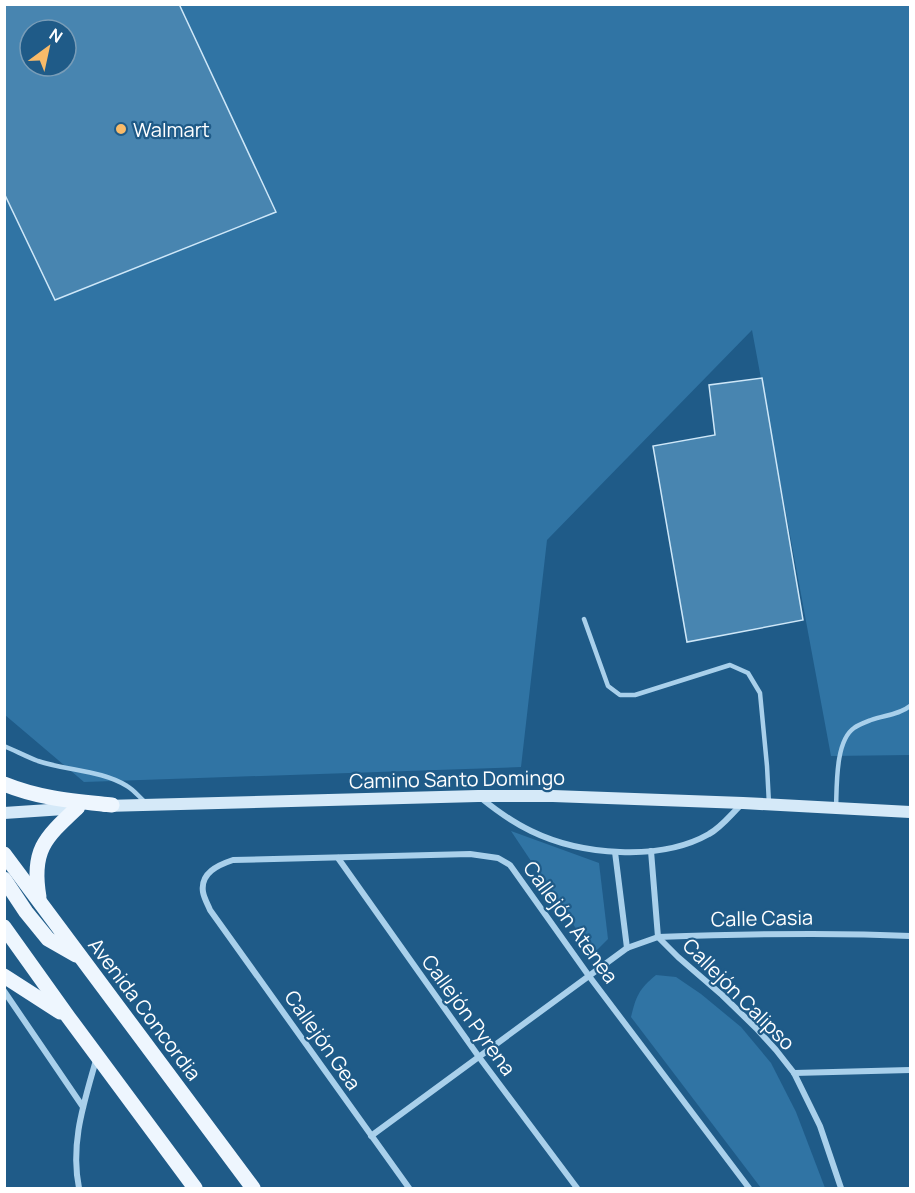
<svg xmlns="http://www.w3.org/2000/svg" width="915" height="1193" font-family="Manrope,sans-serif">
	<rect width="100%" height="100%" fill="#1f5b88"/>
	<g fill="#3074a4" fill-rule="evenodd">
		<path d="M5,5H910V755L831,756L752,330L547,540L521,767L84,782L5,715ZM30,30H66V66H30Z"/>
		<polygon points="511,831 599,863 608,939 593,954"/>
		<path d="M656,975L676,977L701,994L741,1027L771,1063L796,1112L825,1188H761L631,1017C636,996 639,989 656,975Z"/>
	</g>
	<g fill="#4885b0" stroke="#cee7f8" stroke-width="1.5" fill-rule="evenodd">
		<path d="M4,4H179L276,212L55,300L4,193ZM30,30H66V66H30Z"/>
		<polygon points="762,378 803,620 687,642 653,446 715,435 709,385"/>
	</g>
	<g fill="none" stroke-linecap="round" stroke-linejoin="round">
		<g stroke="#a9d0eb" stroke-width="4.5">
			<polyline points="584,619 608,686 620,695 635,695 730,665 748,673 760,693 767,766 769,804"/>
			<path d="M4,746C16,751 27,757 38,761C68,771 101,770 127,786C134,790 139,797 145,802"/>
			<path d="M836,808C837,787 835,741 854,728C858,725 866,722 871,720C884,715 899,715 910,706"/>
		</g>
		<g stroke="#a9d0eb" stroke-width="6">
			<path d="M481,798C497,811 512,822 531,831C580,855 660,862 709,834C722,827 732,813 743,803"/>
			<polyline points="651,851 658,937 678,957 722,995 756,1028 776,1050 794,1073 820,1126 841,1188"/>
			<polyline points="615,852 627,948"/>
			<polyline points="338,858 479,1057 577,1188"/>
			<polyline points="4,991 83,1107"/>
			<polyline points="794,1073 910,1070"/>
			<path d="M371,1136L627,948L658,937C743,934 826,932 910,936"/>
			<path d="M79,1188C70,1143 84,1103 96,1060"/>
			<path d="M409,1188L210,910C208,905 204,898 203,892C200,873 218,865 233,860L470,854L498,858L510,865L589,976L749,1188"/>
		</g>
		<g stroke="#d5e9f8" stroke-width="12">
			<polyline points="105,806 478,796 553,796 743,803 910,812"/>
			<polyline points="4,813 79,808"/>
		</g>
		<g stroke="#eef6fe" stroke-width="15">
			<path d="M4,784C41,799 74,801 112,805"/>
			<polyline points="4,854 253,1188"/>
			<polyline points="4,879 26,912 48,939 76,955"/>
			<path d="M39,897C31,850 45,838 77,808"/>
			<polyline points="4,927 69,1018 195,1188"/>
			<polyline points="4,976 60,1012"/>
		</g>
	</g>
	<circle fill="#f9bb69" stroke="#1f5b88" stroke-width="2" cx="121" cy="129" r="6"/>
	<g text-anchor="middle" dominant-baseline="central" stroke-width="4.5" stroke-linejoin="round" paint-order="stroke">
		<g font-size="20" fill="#fff" stroke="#1f5b88" text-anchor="start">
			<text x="133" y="129">Walmart</text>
		</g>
		<g font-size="20" fill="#fff" stroke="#1f5b88">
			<text transform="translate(457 779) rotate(-1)">Camino Santo Domingo</text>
			<text transform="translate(762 918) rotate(-1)">Calle Casia</text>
			<text transform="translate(571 922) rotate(54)">Callejón Atenea</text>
			<text transform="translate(739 994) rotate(45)">Callejón Calipso</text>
			<text transform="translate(145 1009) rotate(53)">Avenida Concordia</text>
			<text transform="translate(469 1015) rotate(54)">Callejón Pyrena</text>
			<text transform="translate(323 1040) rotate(55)">Callejón Gea</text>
		</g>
	</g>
	<rect width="915" height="1193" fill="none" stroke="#ffffff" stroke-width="12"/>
	<g transform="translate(48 48) rotate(33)"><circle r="28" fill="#1f5b88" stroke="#799db8" stroke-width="1.5"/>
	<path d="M0-4.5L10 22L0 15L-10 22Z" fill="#f9bb69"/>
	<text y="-9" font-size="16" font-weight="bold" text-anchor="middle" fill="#ffffff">N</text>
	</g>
</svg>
